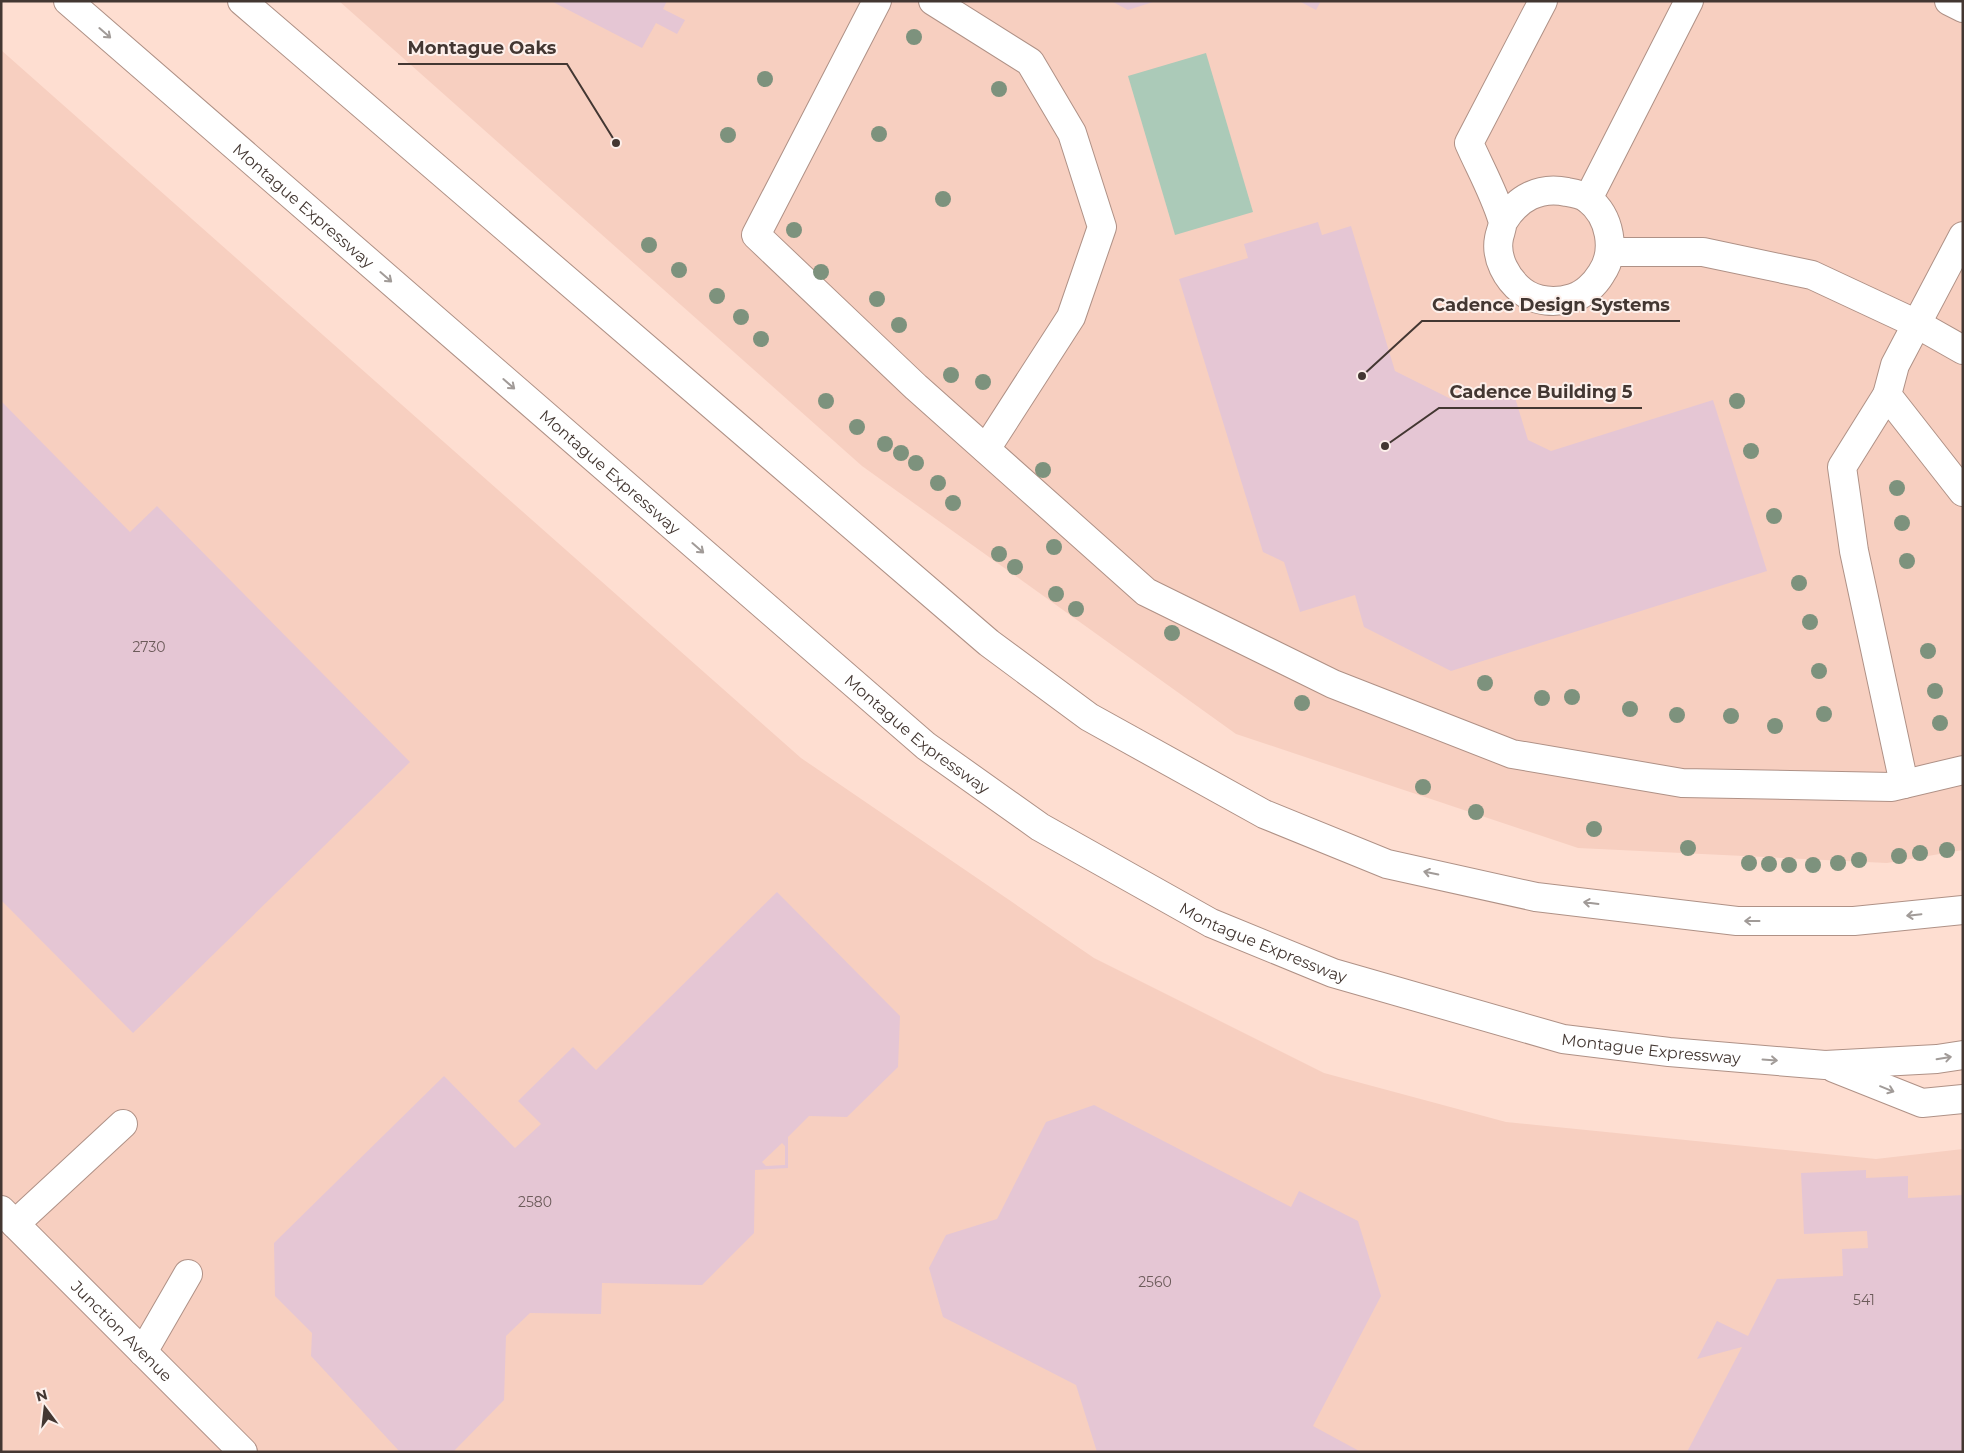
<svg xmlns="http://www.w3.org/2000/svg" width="1964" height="1453" font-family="Montserrat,sans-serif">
	<rect width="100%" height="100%" fill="#feded1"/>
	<g fill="#f7cfc0">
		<polygon points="339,1 1963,1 1963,850 1887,863 1578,848 1236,734 862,466"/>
		<polygon points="1,50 801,758 1094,958 1324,1073 1506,1122 1876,1159 1963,1149 1963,1452 1,1452"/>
	</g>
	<polygon fill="#abcab8" points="1206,53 1253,212 1175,235 1128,76"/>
	<g fill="#e5c6d4" fill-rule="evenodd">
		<polygon points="551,1 667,1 663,9 685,20 677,34 656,23 642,48"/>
		<polygon points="1111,1 1153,1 1153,2 1128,10"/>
		<polygon points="1299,1 1321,1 1316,10"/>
		<polygon points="1318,222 1322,235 1351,226 1395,371 1455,401 1463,385 1493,401 1498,392 1512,388 1528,440 1551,451 1713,400 1767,571 1451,671 1364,627 1355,595 1300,612 1284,562 1263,552 1179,279 1248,258 1244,244"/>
		<polygon points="1,401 130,532 157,506 410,762 133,1033 1,900"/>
		<path d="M777,892L900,1016L898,1067L847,1117L809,1116L788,1137V1168L755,1170L754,1233L702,1285L602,1283L601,1314L530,1313L506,1336L504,1400L454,1451L400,1452L311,1356L312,1333L275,1296L274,1243L444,1076L515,1148L541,1124L518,1101L573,1047L596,1070ZM782,1143L785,1146V1165L766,1166L762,1162Z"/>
		<polygon points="1094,1105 1291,1207 1299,1191 1358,1221 1381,1296 1313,1426 1361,1452 1097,1452 1076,1385 943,1317 929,1268 946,1235 997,1219 1046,1122"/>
		<polygon points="1866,1170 1866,1178 1908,1176 1908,1198 1963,1195 1963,1452 1687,1452 1742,1347 1697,1359 1717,1321 1748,1336 1777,1279 1843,1276 1842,1249 1868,1248 1867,1231 1804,1234 1801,1173"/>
	</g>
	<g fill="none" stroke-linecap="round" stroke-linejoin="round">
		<g stroke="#af9186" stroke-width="30">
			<g id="minor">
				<polyline points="877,1 756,235 916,387 1146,592 1333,684 1512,754 1682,783 1892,787 1963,770"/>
				<polyline points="933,1 1030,62 1072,133 1102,227 1071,317 986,449"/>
				<polyline points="1949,1 1963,8"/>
				<polyline points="1588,199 1689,1"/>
				<path d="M1503,222C1517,198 1540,186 1567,192C1573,193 1583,195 1588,199C1610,216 1617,251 1601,274C1595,284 1584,295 1572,298C1556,303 1536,302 1522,291C1507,279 1495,258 1499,238C1500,232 1504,225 1502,219C1494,193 1480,168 1469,143L1543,1"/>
				<polyline points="1963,236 1895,365 1887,395 1963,492"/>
				<polyline points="1610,252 1703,252 1812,275 1917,324 1963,350"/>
				<polyline points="1887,395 1842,467 1854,551 1904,784"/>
				<polyline points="15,1224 123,1124"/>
				<polyline points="143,1352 188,1274"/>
			</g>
		</g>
		<g stroke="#af9186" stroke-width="30">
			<g id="major">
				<path id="s1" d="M1,1210L243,1452"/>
			</g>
		</g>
		<g stroke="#af9186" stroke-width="30">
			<g id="highway">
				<path id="s2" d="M68,1L926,746L1040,827L1211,923L1333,973L1563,1039L1669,1052L1825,1065L1937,1059L1963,1055"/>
				<polyline points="242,1 989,643 1089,717 1264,814 1387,864 1536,897 1737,921 1854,921 1963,910"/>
				<polyline points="1834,1068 1922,1103 1963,1099"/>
			</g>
		</g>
		<use href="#minor" stroke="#fff" stroke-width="28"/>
		<use href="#major" stroke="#fff" stroke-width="28"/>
		<use href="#highway" stroke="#fff" stroke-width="28"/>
	</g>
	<g fill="#7d927d">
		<circle cx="914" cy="37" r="8"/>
		<circle cx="765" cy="79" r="8"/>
		<circle cx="999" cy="89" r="8"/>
		<circle cx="879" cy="134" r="8"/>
		<circle cx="728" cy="135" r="8"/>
		<circle cx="943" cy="199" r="8"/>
		<circle cx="794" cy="230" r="8"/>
		<circle cx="649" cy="245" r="8"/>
		<circle cx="679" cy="270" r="8"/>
		<circle cx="821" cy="272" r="8"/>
		<circle cx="717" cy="296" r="8"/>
		<circle cx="877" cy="299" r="8"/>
		<circle cx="741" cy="317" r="8"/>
		<circle cx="899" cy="325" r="8"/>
		<circle cx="761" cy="339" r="8"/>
		<circle cx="951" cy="375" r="8"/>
		<circle cx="983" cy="382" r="8"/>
		<circle cx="826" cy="401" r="8"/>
		<circle cx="1737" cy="401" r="8"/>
		<circle cx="857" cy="427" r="8"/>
		<circle cx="885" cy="444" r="8"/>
		<circle cx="1751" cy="451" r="8"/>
		<circle cx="901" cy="453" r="8"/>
		<circle cx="916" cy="463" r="8"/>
		<circle cx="1043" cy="470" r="8"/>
		<circle cx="938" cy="483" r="8"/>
		<circle cx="1897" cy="488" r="8"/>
		<circle cx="953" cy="503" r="8"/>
		<circle cx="1774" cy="516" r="8"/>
		<circle cx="1902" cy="523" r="8"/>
		<circle cx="1054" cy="547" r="8"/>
		<circle cx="999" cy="554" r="8"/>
		<circle cx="1907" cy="561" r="8"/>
		<circle cx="1015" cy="567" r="8"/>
		<circle cx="1799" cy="583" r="8"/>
		<circle cx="1056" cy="594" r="8"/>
		<circle cx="1076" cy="609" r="8"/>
		<circle cx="1810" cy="622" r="8"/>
		<circle cx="1172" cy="633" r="8"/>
		<circle cx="1928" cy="651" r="8"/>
		<circle cx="1819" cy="671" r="8"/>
		<circle cx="1485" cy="683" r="8"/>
		<circle cx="1935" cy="691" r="8"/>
		<circle cx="1572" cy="697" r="8"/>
		<circle cx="1542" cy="698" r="8"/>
		<circle cx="1302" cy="703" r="8"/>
		<circle cx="1630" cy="709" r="8"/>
		<circle cx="1824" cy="714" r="8"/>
		<circle cx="1677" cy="715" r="8"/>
		<circle cx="1731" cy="716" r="8"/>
		<circle cx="1940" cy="723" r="8"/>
		<circle cx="1775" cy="726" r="8"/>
		<circle cx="1423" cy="787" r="8"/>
		<circle cx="1476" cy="812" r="8"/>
		<circle cx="1594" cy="829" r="8"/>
		<circle cx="1688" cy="848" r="8"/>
		<circle cx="1947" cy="850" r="8"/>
		<circle cx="1920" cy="853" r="8"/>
		<circle cx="1899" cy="856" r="8"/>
		<circle cx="1859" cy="860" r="8"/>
		<circle cx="1749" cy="863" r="8"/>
		<circle cx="1838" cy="863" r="8"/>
		<circle cx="1769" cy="864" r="8"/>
		<circle cx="1789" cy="865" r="8"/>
		<circle cx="1813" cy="865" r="8"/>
	</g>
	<defs><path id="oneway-shaft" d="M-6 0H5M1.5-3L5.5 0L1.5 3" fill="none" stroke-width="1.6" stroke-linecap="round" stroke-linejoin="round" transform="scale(1.25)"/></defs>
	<g stroke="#a19b98">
		<use href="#oneway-shaft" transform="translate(105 33) rotate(41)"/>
		<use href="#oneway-shaft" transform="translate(386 277) rotate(41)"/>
		<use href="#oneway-shaft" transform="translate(509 384) rotate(41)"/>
		<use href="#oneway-shaft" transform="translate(698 548) rotate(41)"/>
		<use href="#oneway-shaft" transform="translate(1431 873) rotate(-168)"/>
		<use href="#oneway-shaft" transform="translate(1591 903) rotate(-173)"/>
		<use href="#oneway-shaft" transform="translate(1914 915) rotate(174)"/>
		<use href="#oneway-shaft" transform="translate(1752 921) rotate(-180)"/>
		<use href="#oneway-shaft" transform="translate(1944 1058) rotate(-9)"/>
		<use href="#oneway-shaft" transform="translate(1770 1060) rotate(4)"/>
		<use href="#oneway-shaft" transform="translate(1887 1089) rotate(22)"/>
	</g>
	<g text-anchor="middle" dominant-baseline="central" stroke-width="4" stroke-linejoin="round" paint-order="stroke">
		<g font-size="14" fill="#6c5b5a">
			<text x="149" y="647">2730</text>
			<text x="535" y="1202">2580</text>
			<text x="1155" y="1282">2560</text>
			<text x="1864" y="1300">541</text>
		</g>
		<g font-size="16" fill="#433732" stroke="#fdf0eb">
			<text stroke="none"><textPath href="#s2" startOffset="312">Montague Expressway</textPath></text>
			<text stroke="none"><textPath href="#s2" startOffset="718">Montague Expressway</textPath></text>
			<text stroke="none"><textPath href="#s2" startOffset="1122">Montague Expressway</textPath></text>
			<text stroke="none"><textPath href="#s2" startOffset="1528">Montague Expressway</textPath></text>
			<text stroke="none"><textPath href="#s2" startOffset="1932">Montague Expressway</textPath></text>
			<text stroke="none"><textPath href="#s1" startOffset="171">Junction Avenue</textPath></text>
		</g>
	</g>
	<path fill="none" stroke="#433732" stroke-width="2" d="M616 143L567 64H398M1362 376L1422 321H1680M1385 446L1439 408H1642"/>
	<g fill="#433732" stroke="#fdf0eb" stroke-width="2">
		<circle cx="616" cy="143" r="5"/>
		<circle cx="1362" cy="376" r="5"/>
		<circle cx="1385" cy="446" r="5"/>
	</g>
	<g font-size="18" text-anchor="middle" font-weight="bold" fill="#433732" stroke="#fdf0eb" stroke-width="4" stroke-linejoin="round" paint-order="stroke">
		<text x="482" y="54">Montague Oaks</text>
		<text x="1551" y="311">Cadence Design Systems</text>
		<text x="1541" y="398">Cadence Building 5</text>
	</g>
	<rect width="1964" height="1453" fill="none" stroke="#433732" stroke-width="5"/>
	<g transform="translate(45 1408) rotate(345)" stroke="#fdf0eb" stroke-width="4" paint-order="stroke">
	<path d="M0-4L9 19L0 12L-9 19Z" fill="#433732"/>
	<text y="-8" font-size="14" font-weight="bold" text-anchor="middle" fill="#433732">N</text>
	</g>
</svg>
